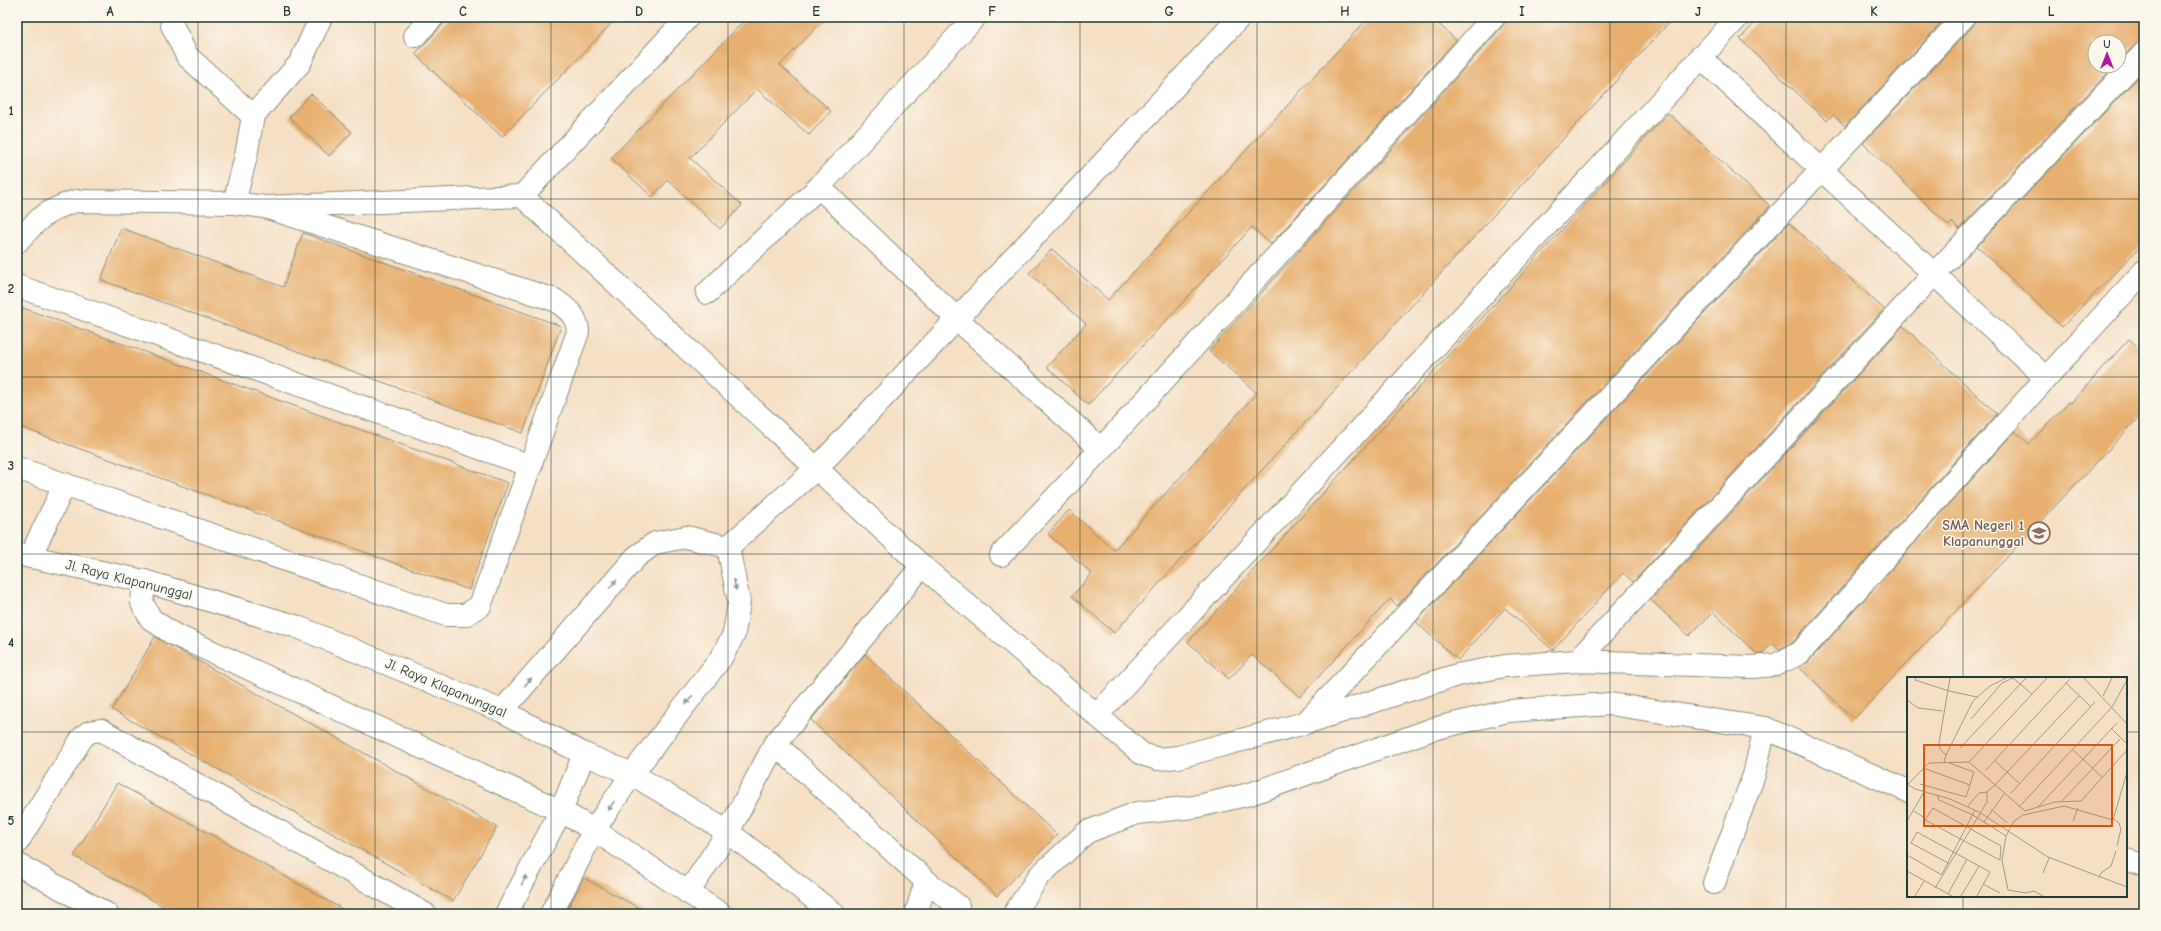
<svg xmlns="http://www.w3.org/2000/svg" width="2161" height="931" font-family="'Comic Neue',sans-serif">
	<rect width="100%" height="100%" fill="#fbf7ec"/>
	<filter id="ink" filterUnits="userSpaceOnUse"><feTurbulence type="fractalNoise" baseFrequency=".025" numOctaves="2"/><feDisplacementMap in="SourceGraphic" scale="8" xChannelSelector="R" yChannelSelector="G"/><feConvolveMatrix kernelMatrix="1 2 1 2 8 2 1 2 1" color-interpolation-filters="sRGB"/></filter>
	<filter id="wash" filterUnits="userSpaceOnUse"><feTurbulence type="fractalNoise" baseFrequency=".012" numOctaves="4" result="noise"/><feDisplacementMap in="SourceGraphic" scale="16" xChannelSelector="R" yChannelSelector="G"/><feGaussianBlur stdDeviation="0.9" result="paint"/><feColorMatrix in="noise" values="0 0 0 0 0 0 0 0 0 0 0 0 0 0 0 0 0 1.4 0 .05"/><feComposite in="paint" operator="in"/></filter>
	<g filter="url(#wash)">
		<rect width="100%" height="100%" fill="#f5dfc5"/>
		<g id="blocks">
			<g fill="#e7b071">
				<polygon points="450,17 618,17 502,137 415,54"/>
				<polygon points="748,17 827,17 780,65 831,111 809,135 757,89 690,158 742,205 720,229 668,180 652,197 611,158"/>
				<polygon points="1369,17 1431,17 1456,40 1271,244 1252,227 1088,405 1047,367 1086,324 1029,273 1052,249 1108,300"/>
				<polygon points="1511,17 1674,17 1114,633 1072,596 1092,574 1048,534 1069,510 1114,550 1257,393 1209,351"/>
				<polygon points="1760,17 1947,17 1845,126 1833,115 1827,121 1740,39"/>
				<polygon points="1976,17 2144,17 2144,41 2135,44 2119,61 2119,42 2095,42 2095,66 2114,66 1959,229 1952,222 1949,226 1863,143 1973,26"/>
				<polygon points="2144,71 2144,243 2062,327 1977,246"/>
				<polygon points="311,94 352,132 329,156 289,117"/>
				<polygon points="1668,113 1770,206 1397,606 1390,599 1300,697 1252,655 1229,679 1188,642"/>
				<polygon points="1789,223 1884,309 1633,582 1623,573 1553,650 1505,608 1458,660 1416,622"/>
				<polygon points="121,228 283,287 303,233 561,326 523,433 101,280"/>
				<polygon points="23,308 508,483 469,590 17,426 17,324"/>
				<polygon points="1903,326 1997,414 1792,643 1779,649 1772,643 1762,654 1757,654 1713,612 1689,636 1651,600"/>
				<polygon points="2129,339 2144,352 2144,412 1854,719 1799,667 1809,661 2015,431 2029,444 2069,402 2071,403"/>
				<polygon points="155,637 497,827 453,901 112,710"/>
				<polygon points="865,654 1057,835 997,896 811,720"/>
				<polygon points="117,783 223,841 351,914 177,914 99,870 74,856"/>
				<polygon points="584,878 650,914 565,914"/>
			</g>
		</g>
	</g>
	<g filter="url(#ink)">
		<use href="#blocks" fill-opacity="0" stroke="#8a8e7c" stroke-width="1"/>
		<g fill="none" stroke-linecap="round" stroke-linejoin="round">
			<g stroke="#8a8e7c" stroke-width="24">
				<g id="minor">
					<polyline points="172,17 172,25 187,56 253,116 246,156 234,203"/>
					<polyline points="415,36 433,17"/>
					<polyline points="1700,57 2046,378"/>
					<polyline points="253,116 300,63 321,17"/>
					<polyline points="819,187 957,319 1101,449"/>
					<polyline points="522,196 922,566 1142,754 1158,759 1178,757 1305,723 1457,675 1505,666 1577,661 1752,667 1775,665 1800,653 2046,378 2144,271"/>
					<path d="M17,242C38,219 46,210 76,201L234,203L265,207L522,196L688,17"/>
					<polyline points="17,286 531,466"/>
					<polyline points="707,293 819,187 975,17"/>
					<path d="M17,468L446,615H465L480,606L578,332C577,315 568,310 555,300L265,207"/>
					<polyline points="728,547 817,468 1240,17"/>
					<polyline points="17,554 144,581 295,626 502,711 584,754 632,774 728,832 834,914"/>
					<polyline points="1001,555 1101,449 1494,17"/>
					<polyline points="30,557 65,484"/>
					<polyline points="144,581 142,603 151,619 173,634 561,811 594,830 721,914"/>
					<polyline points="1577,661 1934,274 2144,53"/>
					<polyline points="502,711 636,557 655,543 686,537 728,547"/>
					<polyline points="1097,715 1738,17"/>
					<polyline points="1307,721 1964,17"/>
					<polyline points="775,744 926,881 958,906"/>
					<polyline points="17,843 82,738 89,732 101,730 425,914"/>
					<polyline points="2126,860 2144,865"/>
					<polyline points="17,864 107,914"/>
					<polyline points="1714,883 1754,775 1765,728"/>
					<polyline points="688,893 728,832 775,744 922,566"/>
					<polyline points="506,914 561,811 584,754"/>
					<polyline points="551,914 594,830 632,774 721,658 734,634 739,602 728,547"/>
					<polyline points="916,914 926,881"/>
					<polyline points="1014,914 1039,876 1087,832 1137,813 1194,807 1250,794 1433,729 1508,711 1610,704 1765,728 1908,791"/>
				</g>
			</g>
			<use href="#minor" stroke="#fff" stroke-width="22"/>
		</g>
		<defs><path id="oneway-solid" d="M-6-.8H1V-3.2L6.5 0L1 3.2V.8H-6Z"/></defs>
		<g fill="#8f9e9a">
			<use href="#oneway-solid" transform="translate(613 584) rotate(-49)"/>
			<use href="#oneway-solid" transform="translate(735 585) rotate(79)"/>
			<use href="#oneway-solid" transform="translate(528 682) rotate(-49)"/>
			<use href="#oneway-solid" transform="translate(689 700) rotate(128)"/>
			<use href="#oneway-solid" transform="translate(611 806) rotate(124)"/>
			<use href="#oneway-solid" transform="translate(524 880) rotate(-62)"/>
		</g>
	</g>
	<path fill="none" stroke="#1f3d34" stroke-width="1" stroke-opacity="0.55" d="M198,17V914M375,17V914M551,17V914M728,17V914M904,17V914M1080,17V914M1257,17V914M1433,17V914M1610,17V914M1786,17V914M1963,17V678M17,199H2144M17,377H2144M17,554H2144M17,732H1908M2126,732H2144M1963,896V914"/>
	<defs>
		<g id="school-ring" transform="scale(1.15)"><circle r="9.5" fill="#fbf7ec" stroke="#8d6e63" stroke-width="1.5"/><path d="M0-5L7-2L0 1L-7-2ZM-4 1L0 2.5L4 1V4Q0 6-4 4Z" fill="#8d6e63"/></g>
	</defs>
	<g fill-rule="evenodd">
		<use href="#school-ring" x="2039" y="533"/>
	</g>
	<g text-anchor="middle" dominant-baseline="central" stroke-width="3" stroke-linejoin="round" paint-order="stroke">
		<g font-size="14" font-weight="bold" fill="#785e54" stroke="#fbf7ec" text-anchor="end">
			<text x="2024" y="525">SMA Negeri 1<tspan x="2024" dy="16">Klapanunggal</tspan></text>
		</g>
		<g font-size="14" fill="#1f3d34" stroke="#fbf7ec">
			<text transform="translate(129 580) rotate(14)">Jl. Raya Klapanunggal</text>
			<text transform="translate(446 688) rotate(23)">Jl. Raya Klapanunggal</text>
		</g>
	</g>
	<g transform="translate(1907 677)">
		<rect width="220" height="220" fill="#f5dfc5"/>
		<path fill="none" stroke="#9f9e8b" stroke-width="1" d="M9,1L8,3L42,14L70,20M106,1L125,17M177,1L220,47M159,6L183,29M196,19L205,1M0,23L11,31L36,34M64,42L95,6L106,1M204,51L220,67M53,71L119,1M165,72L195,100M39,78L66,24L83,9L99,1M88,84L113,107M37,85L39,78L33,72L32,66L43,1M62,85L118,134L148,125L174,124L220,73M16,91L63,108M79,93L163,2M0,107L8,112L43,122L72,135L141,180L220,210M1,107L22,86L62,85L140,1M13,107L59,120L67,95L42,86M104,116L188,25M30,118L32,123L66,138L99,159M154,125L213,62M61,129L72,116L80,115L88,108L172,19M112,130L205,30L220,3M131,130L210,46M26,131L94,169L93,183L18,143ZM84,132L100,146M7,134L18,141M207,142L212,146L214,152L210,169M0,144L17,115M166,144L171,131M77,145L97,117M0,178L35,198M43,187L4,166L10,155L83,195L70,219M0,194L45,219M136,196L142,181M35,197L68,133M192,201L194,196L204,189L209,174M76,207L93,216M28,211L80,125V115M41,217L60,182M8,219L17,204M54,219L72,189M136,219L127,214L119,216L101,213L95,183L99,159L107,144L116,138L157,129L206,143L220,95"/>
		<path fill="#d45610" fill-opacity="0.15" stroke="#d45610" stroke-width="2" d="M17,68H205V149H17Z"/>
		<rect width="220" height="220" fill="none" stroke="#1f3d34" stroke-width="2"/>
	</g>
	<rect width="2161" height="931" fill="none" stroke="#fbf7ec" stroke-width="44"/>
	<g transform="translate(2107 54)"><circle r="19" fill="#fbf7ec" stroke="#a3ada2"/>
	<path d="M0-3L7 15L0 10L-7 15Z" fill="#b5179e"/>
	<text y="-6" font-size="11" font-weight="bold" text-anchor="middle" fill="#1f3d34">U</text>
	</g>
	<rect x="22" y="22" width="2117" height="887" fill="none" stroke="#1f3d34" stroke-width="1.5"/>
	<g font-size="13" text-anchor="middle" font-weight="bold" fill="#1f3d34">
		<text x="110" y="16">A</text>
		<text x="287" y="16">B</text>
		<text x="463" y="16">C</text>
		<text x="639" y="16">D</text>
		<text x="816" y="16">E</text>
		<text x="992" y="16">F</text>
		<text x="1169" y="16">G</text>
		<text x="1345" y="16">H</text>
		<text x="1522" y="16">I</text>
		<text x="1698" y="16">J</text>
		<text x="1874" y="16">K</text>
		<text x="2051" y="16">L</text>
		<text x="11" y="115">1</text>
		<text x="11" y="293">2</text>
		<text x="11" y="470">3</text>
		<text x="11" y="647">4</text>
		<text x="11" y="825">5</text>
	</g>
</svg>
